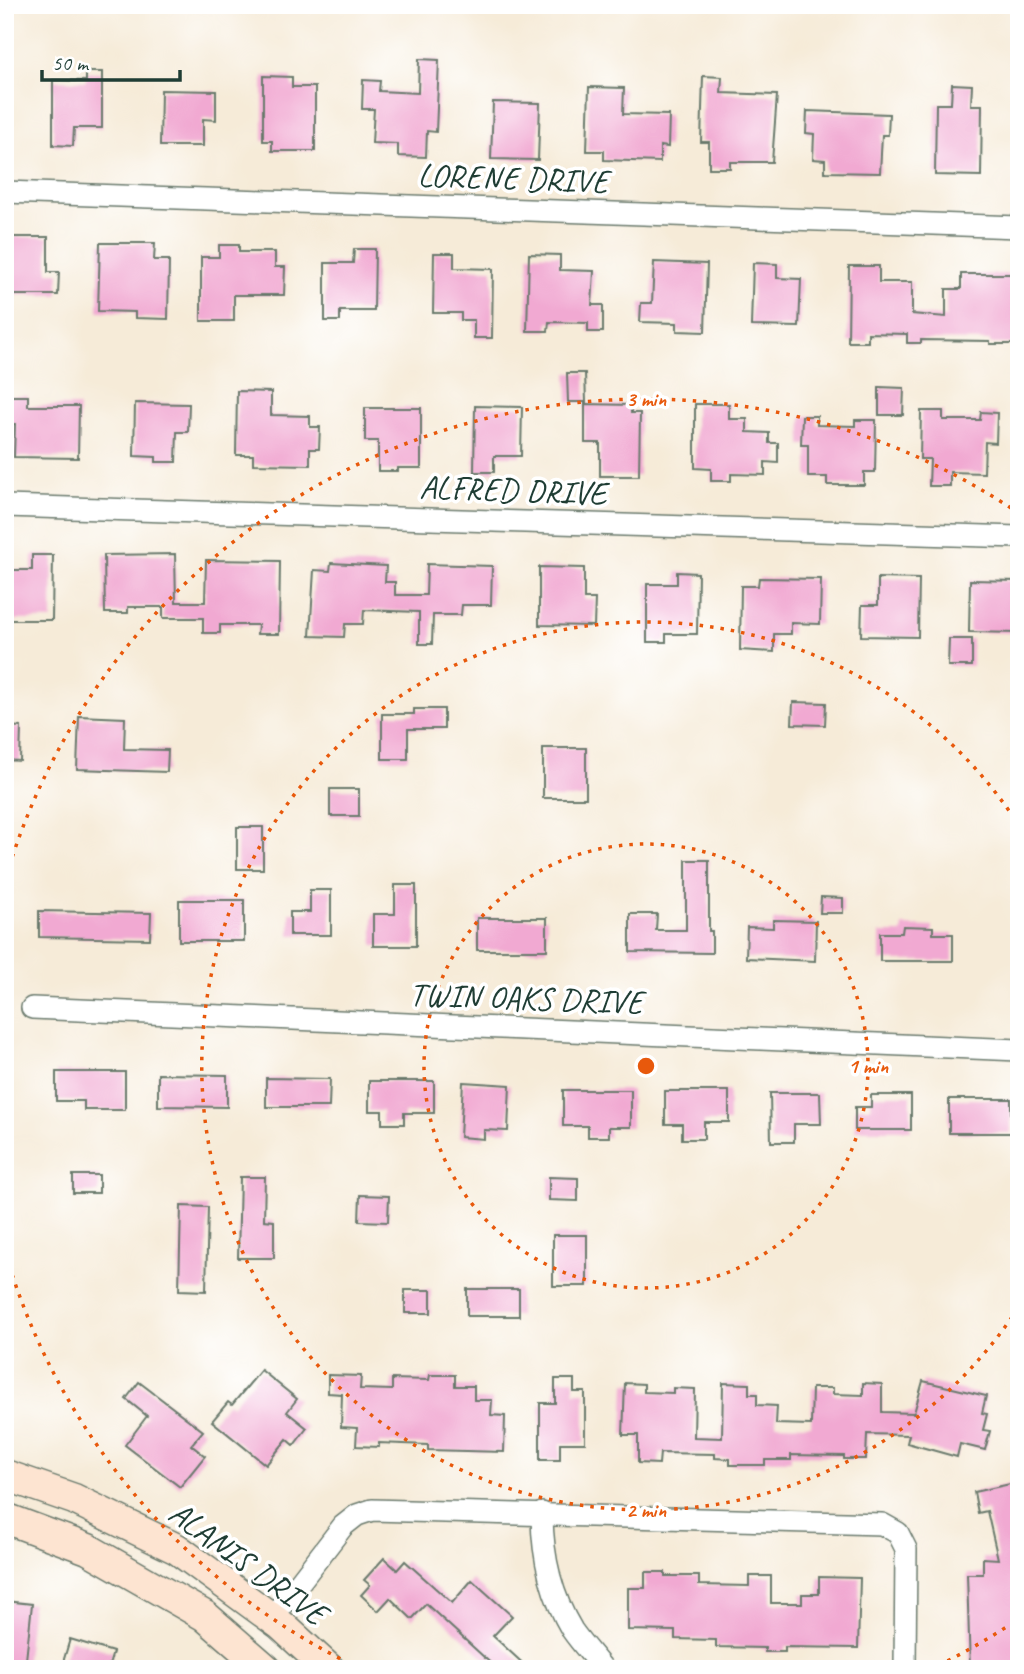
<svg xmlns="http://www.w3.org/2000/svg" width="1024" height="1674" font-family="Caveat,sans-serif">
	<rect width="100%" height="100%" fill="#fff"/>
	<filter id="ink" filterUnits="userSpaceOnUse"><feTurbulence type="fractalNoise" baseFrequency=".0143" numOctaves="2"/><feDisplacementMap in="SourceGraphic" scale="14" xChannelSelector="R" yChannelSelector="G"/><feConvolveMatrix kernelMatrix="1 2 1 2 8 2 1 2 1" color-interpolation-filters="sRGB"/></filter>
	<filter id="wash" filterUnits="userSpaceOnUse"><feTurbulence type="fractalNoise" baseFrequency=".00686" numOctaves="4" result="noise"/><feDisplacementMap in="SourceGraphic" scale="28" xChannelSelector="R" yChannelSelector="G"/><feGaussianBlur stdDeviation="1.57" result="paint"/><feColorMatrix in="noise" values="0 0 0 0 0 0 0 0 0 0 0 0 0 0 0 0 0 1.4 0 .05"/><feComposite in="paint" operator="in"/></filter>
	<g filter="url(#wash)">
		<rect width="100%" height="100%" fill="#f6ebd8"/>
		<g id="blocks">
			<g fill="#f1a9d2">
				<polygon points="419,59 439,60 436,132 427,131 426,157 398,156 398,144 372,143 374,109 362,109 363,80 380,81 379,91 418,93"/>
				<polygon points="86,72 102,72 102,128 74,128 73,146 53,145 53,80 86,81"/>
				<polygon points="263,76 292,77 292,87 315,87 315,151 272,151 272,141 263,141"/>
				<polygon points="703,76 722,77 721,93 777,95 772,162 730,162 730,168 709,168 709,142 701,142"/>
				<polygon points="952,84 972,85 971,105 982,105 981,176 935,175 936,104 951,104"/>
				<polygon points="589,87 624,88 623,114 669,115 668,147 660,146 660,162 604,160 604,151 587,151"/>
				<polygon points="161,90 216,91 216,120 203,119 203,146 160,146"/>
				<polygon points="493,102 540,103 538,160 491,159"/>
				<polygon points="807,111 889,114 888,135 882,135 880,173 825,172 825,160 813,159 814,134 806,133"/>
				<polygon points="5,237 48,237 48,272 59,272 58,295 5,295"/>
				<polygon points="100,243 155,243 154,260 169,260 168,319 135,318 135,312 98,311"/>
				<polygon points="219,245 239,245 239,252 275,252 275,267 285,267 284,295 234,295 234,321 201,321 201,257 219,257"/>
				<polygon points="354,249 375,249 374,311 340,311 340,321 325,321 325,263 353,263"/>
				<polygon points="434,253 454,253 454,268 493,269 492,338 474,338 474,320 461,320 461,313 433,313"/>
				<polygon points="529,254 560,255 560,270 594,271 592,305 603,305 603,332 588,332 588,323 549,322 548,331 527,331"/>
				<polygon points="654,262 707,264 705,332 677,331 677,323 640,322 641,303 652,303"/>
				<polygon points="753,263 777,264 777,278 801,279 799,327 751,326"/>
				<polygon points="849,266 879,266 879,282 912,282 912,314 946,317 946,289 961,289 961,274 1017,274 1016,344 990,344 990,341 921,340 921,343 907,343 907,334 868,333 868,342 848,342"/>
				<polygon points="567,373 585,373 586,402 568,402"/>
				<polygon points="879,387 904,388 903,415 879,415"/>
				<polygon points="237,391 271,392 271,415 310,416 310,427 320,427 319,449 310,449 310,465 253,464 253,455 236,455"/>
				<polygon points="8,396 28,396 28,406 79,406 78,458 14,457 15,424 8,424"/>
				<polygon points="135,403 189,404 188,432 177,432 176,462 156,462 156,457 134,456"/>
				<polygon points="585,404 631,405 631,413 640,413 639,476 600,476 600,443 585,443"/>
				<polygon points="695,404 729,404 729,419 747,419 747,432 769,433 769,443 778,443 778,463 765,462 765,475 731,474 731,481 711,481 711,469 695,468"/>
				<polygon points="475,406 522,407 521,456 494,456 494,472 474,472"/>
				<polygon points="365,408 421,408 421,468 398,468 398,471 378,471 378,441 365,441"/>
				<polygon points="921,411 943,411 943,420 980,420 981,412 997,413 996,443 985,442 984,473 950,472 950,486 929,486 930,459 920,459"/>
				<polygon points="802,416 817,416 817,425 855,426 855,420 876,420 875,472 864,472 864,485 827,485 827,477 808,477 808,445 801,445"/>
				<polygon points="175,554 176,602 205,602 206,560 280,561 279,634 257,634 258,625 220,625 220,633 203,633 203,618 163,618 163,607 128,607 128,613 105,613 104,555"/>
				<polygon points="32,555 53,555 52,620 5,620 5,570 32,570"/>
				<polygon points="331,563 386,566 385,582 395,582 395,595 426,595 427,564 492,566 491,605 462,605 461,615 433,615 432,644 419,644 419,612 364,610 363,624 345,624 344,637 310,636 314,570 330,571"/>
				<polygon points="539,567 584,568 584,599 595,599 594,626 539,625"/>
				<polygon points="677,572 698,573 697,634 666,634 666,642 647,642 647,584 677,584"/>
				<polygon points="759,578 821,579 820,624 791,623 791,634 774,634 774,652 740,650 741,586 758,586"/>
				<polygon points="878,578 919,579 918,637 861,636 862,605 878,605"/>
				<polygon points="970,580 1019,581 1019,633 969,632"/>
				<polygon points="949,639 972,639 972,666 948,666"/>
				<polygon points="793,702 826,703 825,725 792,724"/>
				<polygon points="414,709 444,709 444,729 408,729 408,759 382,759 382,714 414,714"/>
				<polygon points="79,716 125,718 124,749 168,750 167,772 77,769"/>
				<polygon points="5,726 21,727 20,761 5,760"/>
				<rect x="543" y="748" width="43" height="50"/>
				<rect x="330" y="789" width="29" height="27"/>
				<rect x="237" y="827" width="26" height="42"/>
				<polygon points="686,860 709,860 709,931 712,931 712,953 630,952 630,914 657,914 656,930 686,930"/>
				<polygon points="395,885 416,885 416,946 373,946 373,914 395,914"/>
				<polygon points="310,890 331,890 331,935 290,935 290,912 310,912"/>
				<polygon points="821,897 843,898 843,913 820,913"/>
				<rect x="179" y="900" width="65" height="41"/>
				<polygon points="39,911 151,913 150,939 39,937"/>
				<rect x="477" y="918" width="70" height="32"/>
				<polygon points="773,920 816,921 815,961 746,958 747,927 773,928"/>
				<polygon points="903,926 933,927 933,934 953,934 953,961 880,961 880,933 902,933"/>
				<polygon points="56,1072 125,1072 125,1110 84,1110 84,1101 56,1101"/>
				<polygon points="158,1074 227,1075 227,1107 158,1106"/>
				<polygon points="266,1078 330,1079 329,1107 266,1107"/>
				<polygon points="369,1081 434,1081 434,1113 404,1113 404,1124 382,1124 382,1111 369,1111"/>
				<polygon points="463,1082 510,1085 508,1131 484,1130 484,1139 460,1137"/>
				<polygon points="563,1090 631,1090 631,1127 609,1127 609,1137 588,1137 588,1126 563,1126"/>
				<polygon points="665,1091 729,1091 729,1122 704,1122 704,1139 682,1139 682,1124 665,1124"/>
				<polygon points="770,1093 820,1093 821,1124 794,1124 794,1142 771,1142"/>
				<polygon points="871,1095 911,1095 911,1130 855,1130 855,1107 871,1107"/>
				<rect x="949" y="1099" width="62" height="34"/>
				<rect x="73" y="1175" width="26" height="18"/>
				<polygon points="240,1177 265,1177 264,1220 274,1221 274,1258 238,1258"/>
				<polygon points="549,1177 578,1178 578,1201 549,1200"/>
				<polygon points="360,1195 389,1196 388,1222 359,1221"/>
				<polygon points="181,1206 208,1207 206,1291 179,1290"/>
				<rect x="553" y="1235" width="34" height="51"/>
				<rect x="467" y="1289" width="52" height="27"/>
				<rect x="405" y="1290" width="26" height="23"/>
				<polygon points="261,1370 297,1399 287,1412 307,1428 294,1445 287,1439 266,1465 212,1421 228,1402 232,1405"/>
				<polygon points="328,1375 361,1376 360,1389 392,1390 392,1379 429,1380 430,1375 455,1375 455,1386 474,1386 474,1400 492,1400 491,1415 505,1416 504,1452 428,1450 428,1445 379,1443 379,1447 356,1446 357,1428 341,1427 342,1394 328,1393"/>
				<polygon points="555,1379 574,1379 574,1392 585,1392 585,1443 560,1443 560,1460 540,1460 540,1403 555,1403"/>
				<polygon points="923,1381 986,1396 982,1413 987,1414 983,1430 990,1431 985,1450 960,1444 957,1457 907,1443 909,1435 867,1434 866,1459 844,1459 844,1456 791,1455 791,1460 765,1460 765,1465 730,1465 730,1459 715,1458 715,1454 660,1453 659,1464 638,1463 638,1435 623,1435 625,1383 644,1384 644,1392 673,1393 673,1388 695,1389 694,1437 722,1438 723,1383 749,1384 749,1394 757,1394 757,1405 777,1406 776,1424 811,1425 812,1388 833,1388 833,1394 863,1395 863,1383 882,1384 882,1412 914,1413"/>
				<polygon points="139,1382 203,1431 191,1445 205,1456 180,1487 125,1445 147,1416 126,1399"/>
				<polygon points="1019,1482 1018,1669 970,1669 967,1574 983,1574 983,1558 998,1559 987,1511 978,1513 974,1492"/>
				<polygon points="384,1558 397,1570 405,1561 452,1603 472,1580 512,1616 493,1636 529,1669 497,1669 426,1604 412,1619 390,1598 378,1611 361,1595 370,1585 364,1580"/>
				<polygon points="645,1572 665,1572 665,1576 699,1576 699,1585 749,1586 749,1576 771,1576 771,1603 802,1603 802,1594 819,1594 819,1577 860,1578 858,1648 785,1647 785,1652 765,1652 765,1648 716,1647 716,1640 675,1639 675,1631 628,1630 628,1588 645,1588"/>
				<polygon points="5,1601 32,1604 25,1669 5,1669"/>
				<polygon points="70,1639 113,1652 108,1669 61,1669"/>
			</g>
		</g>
	</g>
	<g filter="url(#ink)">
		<use href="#blocks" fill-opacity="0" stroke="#6a7a6d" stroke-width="2"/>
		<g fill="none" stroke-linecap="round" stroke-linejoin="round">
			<g stroke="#6a7a6d" stroke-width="24">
				<g id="minor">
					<polyline points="5,192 1019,227"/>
					<polyline points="5,506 1019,537"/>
					<polyline points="32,1008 1019,1050"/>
					<path d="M542,1513C542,1553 551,1595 572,1630C581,1643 593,1656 603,1669"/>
					<polyline points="272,1618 343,1526 357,1515 372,1510 882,1524 898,1533 906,1549 905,1669"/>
				</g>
			</g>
			<g stroke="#6a7a6d" stroke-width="33">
				<g id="secondary">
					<polyline points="5,1475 74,1499 177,1549 281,1625 329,1669"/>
					<polyline points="5,1518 88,1549 205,1616 266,1669"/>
				</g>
			</g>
			<use href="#minor" stroke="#fff" stroke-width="21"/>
			<use href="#secondary" stroke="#fde4d1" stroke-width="30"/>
		</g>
	</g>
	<g fill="none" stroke="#e8590c" stroke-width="3.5" stroke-dasharray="3.5 7">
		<circle cx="646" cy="1066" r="222"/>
		<path d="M1018 1308A444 444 0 1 1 1018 824"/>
		<path d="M1014 1622A667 667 0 0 1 933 1668M359 1668A667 667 0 0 1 6 1255M6 877A667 667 0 0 1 1014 510"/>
	</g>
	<g text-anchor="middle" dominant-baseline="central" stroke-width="7" stroke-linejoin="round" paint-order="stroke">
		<g font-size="33" fill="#1f3d34" stroke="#fff">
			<text transform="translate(513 178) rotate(2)">LORENE DRIVE</text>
			<text transform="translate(513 490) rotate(2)">ALFRED DRIVE</text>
			<text transform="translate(526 998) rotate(2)">TWIN OAKS DRIVE</text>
			<text transform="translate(248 1563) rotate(36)">ALANIS DRIVE</text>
		</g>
	</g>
	<circle cx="646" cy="1066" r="10" fill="#e8590c" stroke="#fff" stroke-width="3.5"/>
	<g font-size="21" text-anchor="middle" font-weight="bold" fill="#e8590c" stroke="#fff" stroke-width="7" stroke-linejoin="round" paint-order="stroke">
		<text x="646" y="406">3 min</text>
		<text x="868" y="1073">1 min</text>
		<text x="646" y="1517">2 min</text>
	</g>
	<rect width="1024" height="1674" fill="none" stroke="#fff" stroke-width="28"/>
	<path d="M42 70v10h138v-10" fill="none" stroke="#1f3d34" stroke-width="3.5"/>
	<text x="52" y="70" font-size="21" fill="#1f3d34" stroke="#ffffff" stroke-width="5" paint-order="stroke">50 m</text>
</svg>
